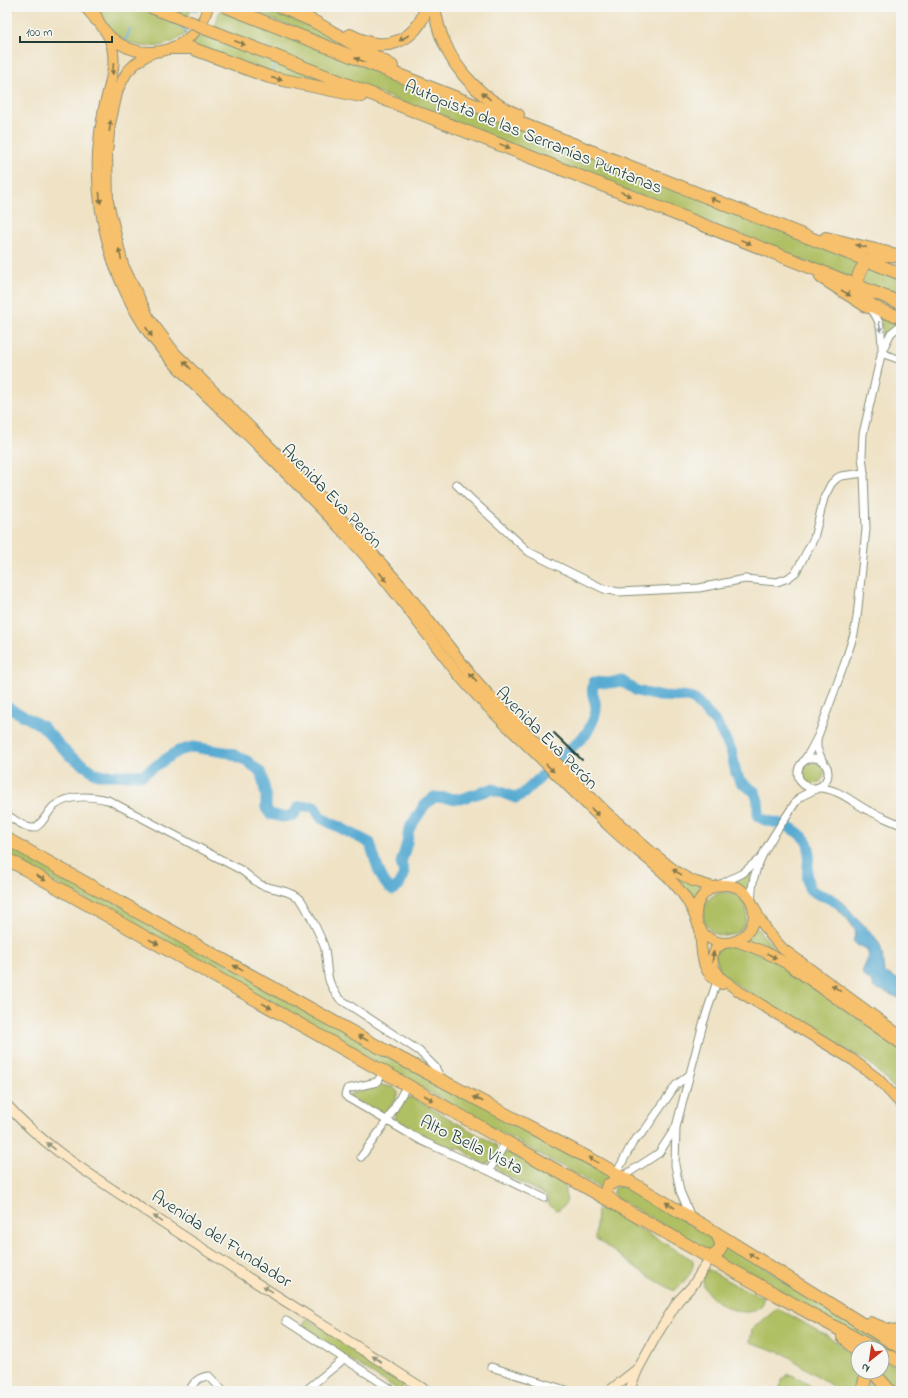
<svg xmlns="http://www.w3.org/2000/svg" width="908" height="1398" font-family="'Indie Flower',sans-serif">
	<rect width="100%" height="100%" fill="#f6f6f2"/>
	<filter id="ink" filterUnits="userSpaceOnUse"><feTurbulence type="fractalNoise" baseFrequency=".025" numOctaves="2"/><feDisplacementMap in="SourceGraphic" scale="8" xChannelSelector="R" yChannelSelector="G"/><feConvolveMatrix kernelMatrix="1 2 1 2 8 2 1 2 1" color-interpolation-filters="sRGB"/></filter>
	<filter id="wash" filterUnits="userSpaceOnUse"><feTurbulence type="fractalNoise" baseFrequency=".012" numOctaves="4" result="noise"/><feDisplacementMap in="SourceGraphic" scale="16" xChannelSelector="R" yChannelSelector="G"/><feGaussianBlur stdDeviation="0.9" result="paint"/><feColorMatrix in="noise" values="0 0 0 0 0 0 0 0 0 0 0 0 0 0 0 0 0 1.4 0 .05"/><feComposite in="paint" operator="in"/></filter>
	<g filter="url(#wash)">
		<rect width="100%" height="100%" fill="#efe2c5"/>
		<g fill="#afbf63" stroke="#677e4c">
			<polygon points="7,7 15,7 7,22"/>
			<path d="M97,7H147L182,25L186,34C161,53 128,51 107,26C103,21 100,14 97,7Z"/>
			<polygon points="162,7 192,7 188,17"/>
			<polygon points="242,7 277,7 356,50 347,49"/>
			<polygon points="220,10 863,262 855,281 214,28"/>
			<polygon points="212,36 334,83 331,86 294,80 190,45 194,38"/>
			<polygon points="867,266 901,277 901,299 861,283"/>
			<polygon points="879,313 901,320 887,338 883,337"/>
			<circle cx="813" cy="773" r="11"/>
			<polygon points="566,778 703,888 698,895 695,902 681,884"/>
			<polygon points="7,843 613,1175 606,1180 602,1189 7,856"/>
			<polygon points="754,867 749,892 740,887 725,884"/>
			<circle cx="725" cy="914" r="22"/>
			<polygon points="753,924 771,944 805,970 745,939 745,937"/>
			<polygon points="726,945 741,946 774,960 901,1048 901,1095 868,1062 770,1007 722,975 714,953"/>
			<polygon points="380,1085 393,1087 398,1092 395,1101 384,1115 350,1097 350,1094 352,1093"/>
			<path d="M408,1097L413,1098L496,1145L498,1150L493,1160L486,1164C476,1163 470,1155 463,1149C434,1147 421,1138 398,1122C391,1114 399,1106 404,1098Z"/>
			<path d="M506,1152H511L564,1184C567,1190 563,1191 567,1199C566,1205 562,1209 556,1210L549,1205L547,1196L500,1172C494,1165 498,1156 506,1152Z"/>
			<path d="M623,1185L713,1238L719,1245L712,1252L617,1199L613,1193C613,1187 618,1187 623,1185Z"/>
			<path d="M605,1209L693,1260C695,1271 683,1283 675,1290H672L645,1274L595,1238L597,1210Z"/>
			<polygon points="725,1243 901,1351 901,1359 876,1346 717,1259"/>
			<path d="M708,1269L737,1286L763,1297L762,1305C758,1308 754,1311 748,1312C730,1314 689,1290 708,1269Z"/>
			<polygon points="778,1308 839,1343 857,1360 858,1372 861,1372 858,1388 856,1391 839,1391 785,1354 750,1342 752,1329"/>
			<polygon points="307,1318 406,1381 400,1391 301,1329"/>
			<polygon points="882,1359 901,1369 901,1391 895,1391 877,1372 882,1372"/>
			<polygon points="789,1374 801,1379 817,1391 782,1391 780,1389 781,1380"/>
			<polygon points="870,1374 884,1391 866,1391"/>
		</g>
		<polygon fill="#57aad2" stroke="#3b7483" points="821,894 830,894 839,899 875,937 880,945 882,953 884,972 901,981 901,999 874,987 872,982 863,975 862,972 869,956 866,949 861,946 858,946 853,941 856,932 847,918"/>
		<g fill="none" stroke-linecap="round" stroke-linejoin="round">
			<g stroke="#57aad2" stroke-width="2">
				<polyline points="190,8 198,11"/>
				<polyline points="180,25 187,32"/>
				<polyline points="125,42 130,29"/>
				<polyline points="272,73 276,62"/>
			</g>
			<path stroke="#57aad2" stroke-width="11" d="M7,707L42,726L70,756L98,775H142L178,751L193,747L230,753L247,761L261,773L266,795V808L270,814L282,817L294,815L298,807L314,806L321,818L370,843C374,855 380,884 393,890L400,884L404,874L401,863L407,843L409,829L424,806L434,797L460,799L492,789L516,798L523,794L586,734C590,727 595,719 596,710C597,699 589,696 594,682L609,683L622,681L637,691L658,696L688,697L695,700L717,724L731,750L736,773L740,781L755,792L758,801V816C765,822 773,821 781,824C791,827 807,836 809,848C810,854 808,860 808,866C807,874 807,881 809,888C814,895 826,895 834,901"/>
		</g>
	</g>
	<g filter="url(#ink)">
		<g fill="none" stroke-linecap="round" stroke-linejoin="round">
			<g stroke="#87907c" stroke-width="9">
				<g id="street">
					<path d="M869,307C882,322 881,330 882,349"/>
					<polyline points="881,353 901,360"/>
					<polyline points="456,484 470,498 529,552 604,589 619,592 699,588 745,579 777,582 788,578 796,572 814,538 824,498 831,484 837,478 841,476 864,473"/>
					<polyline points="817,738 817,748 822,760"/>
					<circle cx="813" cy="773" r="15"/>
					<polyline points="803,762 809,753 818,736 845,662 854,634 857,617 866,529 864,473 862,456 863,434 882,351 891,333 901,325"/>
					<path d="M818,788C838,788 852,802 869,811C880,816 890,820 901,825"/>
					<path d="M7,815C14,819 24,828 32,828C41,828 47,812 54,806C69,794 91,796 108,800L241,870C248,875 254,881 261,885C272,889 294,891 301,900C306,907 324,942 325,950C329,973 324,979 340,999L419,1051L435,1067L441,1079"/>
					<polyline points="719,885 743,873 757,861"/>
					<path d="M752,903C748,866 776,833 795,803L800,797L816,789"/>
					<polyline points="384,1072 377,1082 347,1089 345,1095 348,1098 422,1141 489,1171 544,1198"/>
					<polyline points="676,1127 675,1165 680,1191 691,1217"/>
					<polyline points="361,1157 387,1121 407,1085"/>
					<polyline points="489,1171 506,1142"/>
					<polyline points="616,1174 633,1142 645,1130 676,1085 689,1075"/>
					<polyline points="622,1177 659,1153 676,1127 703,1024 717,981"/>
					<polyline points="286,1321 394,1391"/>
					<polyline points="491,1367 569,1391"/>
					<path d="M189,1391C194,1382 198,1377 209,1376L223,1391"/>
					<polyline points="305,1391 344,1359"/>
				</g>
			</g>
			<g stroke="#87907c" stroke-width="11">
				<g id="secondary">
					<path d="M7,1105C45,1148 96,1178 144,1210C237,1272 332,1330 427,1391"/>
					<polyline points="609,1391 637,1369"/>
					<polyline points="629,1391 638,1369 656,1336 678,1301 693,1285 710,1258"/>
				</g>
			</g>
			<g stroke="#87907c" stroke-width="12">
				<g id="primary">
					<path d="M95,13C115,68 192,64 208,7"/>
					<path d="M106,32C121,57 110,82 104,108C101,123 99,138 98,153C95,216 113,281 149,333C171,364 200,389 227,415C263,450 299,486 334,522C347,536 360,549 372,564C403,601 431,641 462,679C490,712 523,740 553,771C573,791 593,811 613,830C643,858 682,879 696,919"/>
					<polyline points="154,52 146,56 135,64 127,72 118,89 110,124 107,153 108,202 123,265 149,318 175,353 321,497 360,539 404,589 473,677 489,695 606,812 649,850 678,873 693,881 713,887"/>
					<circle cx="725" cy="914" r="29"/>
					<path d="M754,907C761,924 770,936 783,949L901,1036"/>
					<path d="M700,928C702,950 699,973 722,984"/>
					<polyline points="736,941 765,952 786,963 901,1044"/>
					<polyline points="724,943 716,948 712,958 714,968 721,978 740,992 853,1060 878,1079 901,1104"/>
				</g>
			</g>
			<g stroke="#87907c" stroke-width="14">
				<g id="highway">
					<polyline points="86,7 90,11 97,20"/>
					<polyline points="151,7 192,23"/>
					<polyline points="227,7 901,274"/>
					<polyline points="281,7 313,21 392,66"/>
					<path d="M434,7C436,18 438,29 443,40C456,73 485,102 518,115"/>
					<polyline points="204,28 901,303"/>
					<path d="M350,35C358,39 367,43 376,44C401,47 421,30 426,7"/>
					<polyline points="173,48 191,48 269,77 361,96"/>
					<polyline points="826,238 888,253"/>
					<path d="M901,257C869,247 841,279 870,304C878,311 890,314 901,317"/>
					<polyline points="821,277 868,307"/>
					<polyline points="7,839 386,1051 598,1163 716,1233 901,1348"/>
					<polyline points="7,859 384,1072 710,1258 873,1348"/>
					<path d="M614,1202C607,1197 604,1194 608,1185L618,1180L629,1182"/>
					<path d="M710,1258C723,1251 724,1245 716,1233"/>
					<polyline points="870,1323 888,1330 901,1332"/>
					<polyline points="843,1337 847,1340 858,1353"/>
					<polyline points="882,1353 901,1362"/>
					<polyline points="873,1372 890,1391"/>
					<polyline points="862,1391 867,1372"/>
				</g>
			</g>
			<use href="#street" stroke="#fff" stroke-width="7"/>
			<use href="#secondary" stroke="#fce6c4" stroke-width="9"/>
			<use href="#primary" stroke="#f7c06c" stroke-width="10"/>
			<use href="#highway" stroke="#f7c06c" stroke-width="12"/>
			<polyline stroke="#1f3d34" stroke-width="2" points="554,733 582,760"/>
			<g stroke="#87907c" stroke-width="14" stroke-linecap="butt">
				<polyline id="highway-bridge" points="192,23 204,28"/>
			</g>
			<use href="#highway-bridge" stroke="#f7c06c" stroke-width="12"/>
		</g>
		<defs><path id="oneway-solid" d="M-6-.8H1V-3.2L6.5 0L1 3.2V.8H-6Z"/></defs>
		<g fill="#80784d">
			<use href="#oneway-solid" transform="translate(404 38) rotate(150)"/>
			<use href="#oneway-solid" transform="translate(240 43) rotate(21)"/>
			<use href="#oneway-solid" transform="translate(360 60) rotate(-158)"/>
			<use href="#oneway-solid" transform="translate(113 69) rotate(95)"/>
			<use href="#oneway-solid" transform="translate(277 79) rotate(13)"/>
			<use href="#oneway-solid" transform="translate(486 96) rotate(-141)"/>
			<use href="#oneway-solid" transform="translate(110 126) rotate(-83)"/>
			<use href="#oneway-solid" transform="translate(505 146) rotate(22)"/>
			<use href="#oneway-solid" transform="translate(626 194) rotate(22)"/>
			<use href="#oneway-solid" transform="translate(100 198) rotate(84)"/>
			<use href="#oneway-solid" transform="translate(715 200) rotate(-159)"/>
			<use href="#oneway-solid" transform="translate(746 242) rotate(22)"/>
			<use href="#oneway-solid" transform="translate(861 246) rotate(-166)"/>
			<use href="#oneway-solid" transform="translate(120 254) rotate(-104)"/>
			<use href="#oneway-solid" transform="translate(846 293) rotate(32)"/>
			<use href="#oneway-solid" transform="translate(149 332) rotate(57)"/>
			<use href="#oneway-solid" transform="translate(187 365) rotate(-134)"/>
			<use href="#oneway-solid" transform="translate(383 577) rotate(52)"/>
			<use href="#oneway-solid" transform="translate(473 677) rotate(-130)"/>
			<use href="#oneway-solid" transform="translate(550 768) rotate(45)"/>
			<use href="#oneway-solid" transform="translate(595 812) rotate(44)"/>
			<use href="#oneway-solid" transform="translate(677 872) rotate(-148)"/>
			<use href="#oneway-solid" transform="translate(41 878) rotate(30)"/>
			<use href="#oneway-solid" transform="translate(154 942) rotate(29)"/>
			<use href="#oneway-solid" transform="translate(772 956) rotate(29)"/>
			<use href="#oneway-solid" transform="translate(713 957) rotate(-82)"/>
			<use href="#oneway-solid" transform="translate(238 968) rotate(-151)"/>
			<use href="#oneway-solid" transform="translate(836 988) rotate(-144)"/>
			<use href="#oneway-solid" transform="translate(267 1006) rotate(30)"/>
			<use href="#oneway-solid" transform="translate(363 1038) rotate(-151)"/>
			<use href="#oneway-solid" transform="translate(429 1098) rotate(30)"/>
			<use href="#oneway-solid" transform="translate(478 1099) rotate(-152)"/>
			<use href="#oneway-solid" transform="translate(593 1160) rotate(-151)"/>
			<use href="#oneway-solid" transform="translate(670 1205) rotate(-149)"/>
			<use href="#oneway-solid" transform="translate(753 1256) rotate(-148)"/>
		</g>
		<use fill="#8f9e9a" href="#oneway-solid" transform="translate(880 327) rotate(78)"/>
		<g fill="#8e927c">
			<use href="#oneway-solid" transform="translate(51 1146) rotate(-141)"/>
			<use href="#oneway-solid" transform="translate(158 1219) rotate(-146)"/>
			<use href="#oneway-solid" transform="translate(268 1289) rotate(-148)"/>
			<use href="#oneway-solid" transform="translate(377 1359) rotate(-147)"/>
		</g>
	</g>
	<g text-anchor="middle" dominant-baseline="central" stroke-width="3.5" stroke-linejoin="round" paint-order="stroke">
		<g font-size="18" fill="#1f3d34" stroke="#f6f6f2">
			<text transform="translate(533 138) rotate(22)">Autopista de las Serranías Puntanas</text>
			<text transform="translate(331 497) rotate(46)">Avenida Eva Perón</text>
			<text transform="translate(546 739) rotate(45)">Avenida Eva Perón</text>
			<text transform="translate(471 1146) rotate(26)">Alto Bella Vista</text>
			<text transform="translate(221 1240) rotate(33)">Avenida del Fundador</text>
		</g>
	</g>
	<rect width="908" height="1398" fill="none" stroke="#f6f6f2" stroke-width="24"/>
	<g transform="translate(870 1360) rotate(210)"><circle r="19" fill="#f6f6f2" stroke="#a0aca6"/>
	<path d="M0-3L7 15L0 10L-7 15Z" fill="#c8321e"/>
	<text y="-6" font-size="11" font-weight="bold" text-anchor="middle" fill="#1f3d34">N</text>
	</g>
	<path d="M20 36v6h92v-6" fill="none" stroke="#1f3d34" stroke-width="2"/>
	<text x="26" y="36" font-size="12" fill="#1f3d34" stroke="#f6f6f2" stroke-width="3" paint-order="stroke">100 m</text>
</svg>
